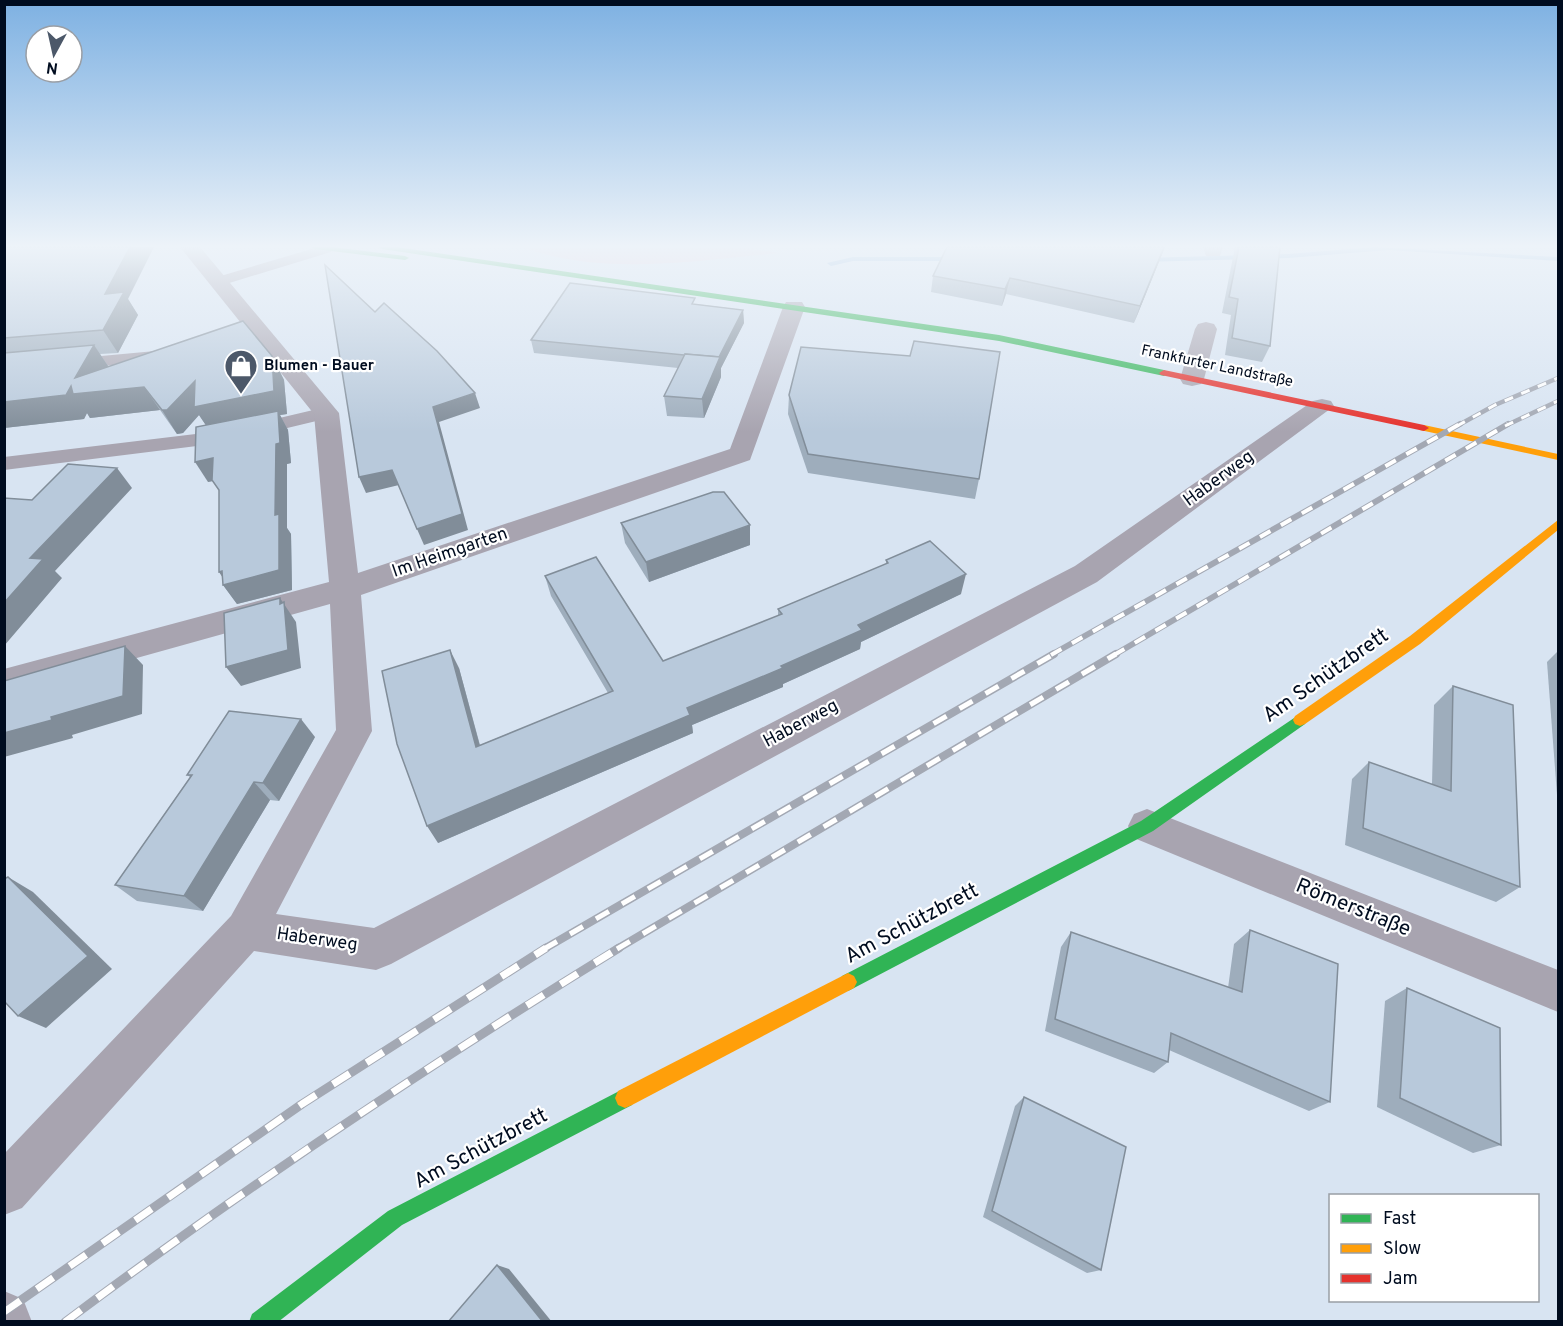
<svg xmlns="http://www.w3.org/2000/svg" width="1563" height="1326" font-family="Overpass,sans-serif">
	<rect width="100%" height="100%" fill="#d8e4f2"/>
	<path fill="#ebccd8" d="M522,247H736L780,253C697,260 603,277 522,247Z"/>
	<g fill="none" stroke-linecap="round" stroke-linejoin="round">
		<g fill="#80adda" fill-rule="evenodd">
			<polygon points="1375,247 1558,257 1558,261 1389,250 1288,258 1141,262 1137,260 1141,258 1288,254"/>
			<polygon points="853,257 960,257 964,259 960,261 853,261 831,266 827,263"/>
		</g>
		<g fill="#a8a4b0" fill-rule="evenodd">
			<polygon points="318,247 332,247 334,249 331,252 226,284 214,284 212,281 214,278"/>
			<polygon points="166,350 175,355 172,359 4,376 4,365"/>
			<polygon points="326,407 336,413 333,417 229,442 4,470 4,457 229,430"/>
		</g>
		<g fill="#a8a4b0" fill-rule="evenodd">
			<polygon points="180,247 200,247 339,413 358,573 730,449 783,307 786,302 802,302 805,307 750,460 361,595 372,731 276,914 374,928 1075,566 1313,401 1322,399 1331,401 1334,406 1097,582 391,964 376,970 254,951 22,1208 4,1215 4,1154 231,916 336,730 330,604 4,695 4,669 329,582 314,414"/>
			<polygon points="1203,247 1223,247 1220,256 1206,256"/>
			<polygon points="1206,322 1214,324 1217,329 1204,379 1201,384 1192,386 1183,384 1180,379 1195,329 1198,324"/>
			<polygon points="1147,809 1558,970 1558,1012 1134,838 1128,826 1134,814"/>
			<polygon points="4,1291 23,1299 32,1322 4,1322"/>
		</g>
		<g fill="#30b455" fill-rule="evenodd">
			<polygon points="311,247 332,247 405,256 409,258 405,260 315,249"/>
			<polygon points="378,247 396,247 999,335 1164,370 1169,373 1164,376 999,341 382,249"/>
			<polygon points="1300,714 1305,716 1307,720 1305,724 1153,831 854,988 848,991 842,988 839,982 842,976 1141,821"/>
			<polygon points="625,1088 632,1091 635,1098 632,1105 402,1225 278,1322 249,1322 252,1314 388,1211"/>
		</g>
		<g fill="#ff9f0a" fill-rule="evenodd">
			<polygon points="1424,425 1558,454 1558,460 1420,430 1420,426"/>
			<polygon points="1558,520 1558,530 1420,644 1305,724 1300,726 1295,724 1293,720 1295,716 1410,636"/>
			<polygon points="848,973 854,976 857,982 854,988 632,1105 625,1108 618,1105 615,1098 618,1091"/>
		</g>
		<polygon fill="#e5322d" fill-rule="evenodd" points="1164,370 1424,425 1429,428 1424,431 1161,375 1159,373"/>
		<g stroke="#a3a8b3" stroke-width="4.5">
			<g id="rail-far3">
				<polyline points="1457,426 1495,405 1558,378"/>
				<polyline points="1505,426 1558,401"/>
			</g>
		</g>
		<g stroke="#a3a8b3" stroke-width="6">
			<g id="rail-far2">
				<polyline points="1051,655 1460,424"/>
				<polyline points="1114,655 1508,424"/>
			</g>
		</g>
		<g stroke="#a3a8b3" stroke-width="8">
			<g id="rail-far1">
				<polyline points="544,949 1054,654"/>
				<polyline points="617,949 1116,654"/>
			</g>
		</g>
		<g stroke="#a3a8b3" stroke-width="9">
			<g id="rail">
				<polyline points="4,1312 302,1104 546,948"/>
				<path d="M65,1322C244,1188 429,1065 619,948"/>
			</g>
		</g>
		<use href="#rail-far3" stroke="#fff" stroke-width="3" stroke-dasharray="9" stroke-linecap="butt"/>
		<use href="#rail-far2" stroke="#fff" stroke-width="4" stroke-dasharray="12" stroke-linecap="butt"/>
		<use href="#rail-far1" stroke="#fff" stroke-width="5" stroke-dasharray="15" stroke-linecap="butt"/>
		<use href="#rail" stroke="#fff" stroke-width="7" stroke-dasharray="20" stroke-linecap="butt"/>
	</g>
	<g fill="#9eadbc">
		<polygon points="4,247 128,299 138,315 118,353 100,354 109,367 272,356 284,380 287,414 280,415 288,430 291,463 287,464 287,528 291,534 292,590 237,604 223,585 223,577 219,572 219,491 213,481 208,482 206,425 199,415 183,433 177,434 160,410 90,418 87,413 84,419 4,428"/>
		<polygon points="947,247 1165,247 1134,323 1006,294 1002,306 931,292 933,276"/>
		<polygon points="1235,247 1280,247 1270,346 1262,362 1225,355 1231,315 1222,313"/>
		<polygon points="696,304 743,310 744,323 721,368 721,377 704,418 667,416 664,396 678,368 534,353 531,340"/>
		<polygon points="789,395 979,479 975,499 808,473 788,414"/>
		<polygon points="621,523 750,545 649,582 625,543"/>
		<polygon points="886,560 961,594 861,642 860,649 783,684 783,687 692,725 693,733 438,843 459,668 480,745 608,693 551,596 545,576 663,661 778,616 778,609 886,564"/>
		<polygon points="1558,651 1558,808 1547,662"/>
		<polygon points="1453,686 1520,887 1496,902 1345,845 1352,779 1369,762 1432,784 1434,705"/>
		<polygon points="315,737 279,801 270,800 203,911 137,901 115,885 190,777 187,775"/>
		<polygon points="1250,930 1330,1102 1309,1111 1169,1050 1168,1062 1154,1073 1045,1031 1061,947 1071,932 1228,988 1234,944"/>
		<polygon points="1407,988 1501,1145 1473,1153 1377,1107 1385,1001"/>
		<polygon points="1024,1097 1101,1270 1087,1273 983,1217 1015,1106"/>
	</g>
	<g fill="#818d99">
		<polygon points="130,247 154,247 128,299 138,315 118,353 103,330 105,294"/>
		<polygon points="1164,247 1165,247 1134,323 1140,306"/>
		<polygon points="1010,278 1006,294 1002,306 1005,289"/>
		<polygon points="743,310 744,323 721,368 721,377 704,418 702,399 718,359"/>
		<polygon points="94,345 110,369 144,387 160,410 90,418 87,413 84,419 4,428 4,402 71,386"/>
		<polygon points="272,356 284,380 287,414 280,415 288,430 291,463 287,464 287,528 291,534 292,590 237,604 223,585 227,584 219,572 222,571 279,570 209,430 199,415 183,433 177,434 162,410 195,381"/>
		<polygon points="475,393 480,408 439,422 468,530 424,545 417,529 433,407"/>
		<polygon points="213,458 226,478 208,482 195,462"/>
		<polygon points="117,468 132,488 55,571 62,578 4,646 4,603 30,558"/>
		<polygon points="392,470 399,485 366,493 359,477"/>
		<polygon points="750,525 750,545 649,582 646,562"/>
		<polygon points="966,574 961,594 861,642 860,649 783,684 783,687 692,725 693,733 438,843 427,826 781,666 858,625"/>
		<polygon points="280,598 296,622 301,668 241,686 226,667 280,604"/>
		<polygon points="125,646 143,665 142,714 72,735 73,738 4,757 4,733"/>
		<polygon points="450,650 459,668 485,765 476,747"/>
		<polygon points="301,719 315,737 279,801 263,783"/>
		<polygon points="254,782 270,800 203,911 184,896"/>
		<polygon points="8,877 33,892 112,969 46,1028 18,1016"/>
		<polygon points="497,1265 509,1269 552,1322 543,1322"/>
	</g>
	<g fill="#b8c9db" stroke="#818d99" stroke-width="1.5">
		<polygon points="4,247 130,247 105,294 124,292 103,330 4,338"/>
		<polygon points="947,247 1164,247 1140,306 1010,278 1005,289 933,276"/>
		<polygon points="1239,247 1280,247 1270,346 1232,338 1238,299 1229,297"/>
		<polygon points="325,265 375,312 384,303 437,351 475,393 433,407 462,514 417,529 392,470 359,477"/>
		<polygon points="570,283 695,298 692,304 743,310 719,357 685,354 684,355 531,340"/>
		<polygon points="243,321 272,356 274,391 194,407 195,381 167,410 162,410 144,387 73,394 71,386 66,395 4,402 4,353 94,345 75,378"/>
		<polygon points="914,341 1000,352 979,479 808,454 789,395 801,347 910,356"/>
		<polygon points="685,354 720,357 702,399 664,396"/>
		<polygon points="278,411 280,443 276,444 275,515 279,514 279,570 223,585 222,571 219,572 219,490 212,480 213,458 195,462 196,427"/>
		<polygon points="68,464 117,468 30,558 43,559 4,603 4,498 32,500"/>
		<polygon points="713,492 724,492 750,525 646,562 621,523"/>
		<polygon points="930,541 966,574 858,625 862,630 781,666 783,668 687,708 690,715 427,826 397,744 382,671 450,650 476,747 613,691 545,576 596,557 663,661 782,614 778,609 888,563 886,560"/>
		<polygon points="280,598 280,604 284,602 288,650 226,667 224,613"/>
		<polygon points="125,646 123,696 51,717 52,720 4,733 4,681"/>
		<polygon points="1453,686 1513,705 1520,887 1363,828 1369,762 1451,791"/>
		<polygon points="229,711 301,719 263,783 254,782 184,896 115,885 192,775 187,775"/>
		<polygon points="8,877 88,956 18,1016 4,1001 4,879"/>
		<polygon points="1250,930 1338,964 1330,1102 1171,1033 1168,1062 1055,1019 1071,932 1242,992"/>
		<polygon points="1407,988 1500,1028 1501,1145 1400,1098"/>
		<polygon points="1024,1097 1126,1147 1101,1270 992,1211"/>
		<polygon points="497,1265 543,1322 448,1322"/>
	</g>
	<linearGradient id="sky" x2="0" y2="1"><stop stop-color="#7eb1e2"/><stop offset="0.57" stop-color="#edf3f9"/><stop offset="1" stop-color="#edf3f9" stop-opacity="0"/></linearGradient>
	<rect width="1563" height="432" fill="url(#sky)"/>
	<defs>
		<g id="shop-pin" transform="scale(1.725)"><path d="M0 17L-7.5 6A9.5 9.5 0 1 1 7.5 6Z" fill="#4c5869" stroke="#fff"/><path d="M-5-2.5h2.3a2.7 3.5 0 0 1 5.4 0H5L5.5 6h-11ZM-1.5-2.5h3a1.5 2.3 0 0 0-3 0Z" fill="#fff"/></g>
	</defs>
	<g fill-rule="evenodd">
		<use href="#shop-pin" x="241" y="366"/>
	</g>
	<g text-anchor="middle" dominant-baseline="central" stroke-width="4.5" stroke-linejoin="round" paint-order="stroke">
		<g font-size="15" font-weight="bold" fill="#000c1f" stroke="#fff" text-anchor="start">
			<text x="264" y="366">Blumen - Bauer</text>
		</g>
		<g font-size="15" fill="#000c1f" stroke="#fff">
			<text transform="translate(1217 367) rotate(12)">Frankfurter Landstraße</text>
		</g>
		<g font-size="18" fill="#000c1f" stroke="#fff">
			<text transform="translate(1219 479) rotate(-36)">Haberweg</text>
			<text transform="translate(450 553) rotate(-19)">Im Heimgarten</text>
			<text transform="translate(801 724) rotate(-28)">Haberweg</text>
			<text transform="translate(317 940) rotate(8)">Haberweg</text>
		</g>
		<g font-size="21" fill="#000c1f" stroke="#fff">
			<text transform="translate(1326 676) rotate(-35)">Am Schützbrett</text>
			<text transform="translate(1353 908) rotate(22)">Römerstraße</text>
			<text transform="translate(912 924) rotate(-28)">Am Schützbrett</text>
			<text transform="translate(481 1149) rotate(-28)">Am Schützbrett</text>
		</g>
	</g>
	<rect width="1563" height="1326" fill="none" stroke="#000c1f" stroke-width="12"/>
	<rect x="1329" y="1194" width="210" height="108" fill="#ffffff" stroke="#999ea5" stroke-width="1.5"/>
	<rect x="1341" y="1214" width="30" height="9" fill="#30b455" stroke="#999ea5" stroke-width="1.5"/>
	<text x="1383" y="1224" font-size="18" fill="#000c1f">Fast</text>
	<rect x="1341" y="1244" width="30" height="9" fill="#ff9f0a" stroke="#999ea5" stroke-width="1.5"/>
	<text x="1383" y="1254" font-size="18" fill="#000c1f">Slow</text>
	<rect x="1341" y="1274" width="30" height="9" fill="#e5322d" stroke="#999ea5" stroke-width="1.5"/>
	<text x="1383" y="1284" font-size="18" fill="#000c1f">Jam</text>
	<g transform="translate(54 54) rotate(188)"><circle r="28" fill="#ffffff" stroke="#999ea5" stroke-width="1.5"/>
	<path d="M0-4.5L10 22L0 15L-10 22Z" fill="#4c5869"/>
	<text y="-9" font-size="16" font-weight="bold" text-anchor="middle" fill="#000c1f">N</text>
	</g>
</svg>
